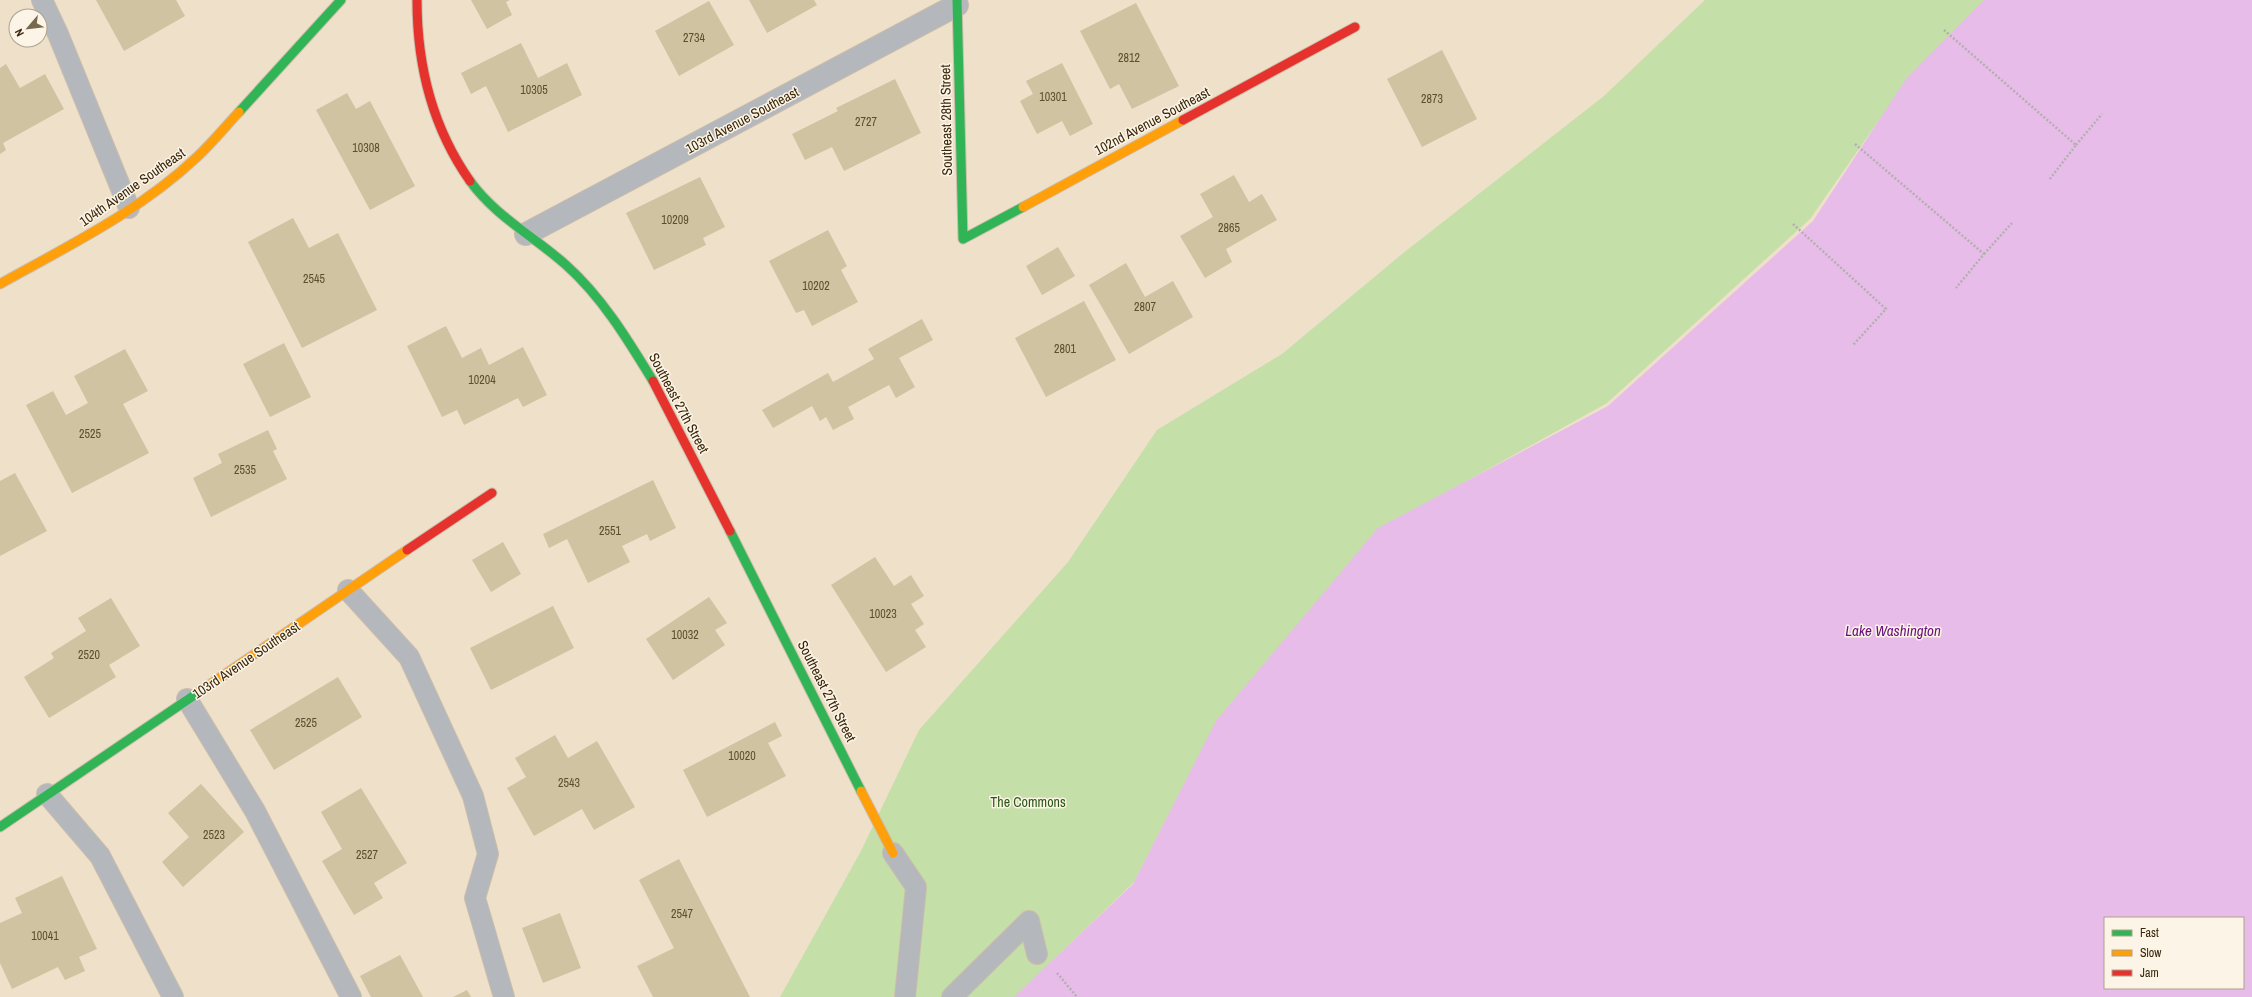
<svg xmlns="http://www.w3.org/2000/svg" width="2252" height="997" font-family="'Archivo Narrow',sans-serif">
	<rect width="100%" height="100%" fill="#efe0ca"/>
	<polygon fill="#c4dfa7" points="1705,0 1988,0 1907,80 1810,219 1607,403 1379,530 1217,721 1134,882 1015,997 780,997 861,851 919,730 1068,562 1157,430 1282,354 1402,254 1604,96"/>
	<path fill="#e7bce9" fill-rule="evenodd" d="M1984,0H2252V997H1014L1133,884L1216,721L1378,528L1608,406L1813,221L1906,79ZM2105,918H2243V988H2105Z"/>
	<g fill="#cfc3a1">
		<polygon points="96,0 176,0 185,16 124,51"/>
		<polygon points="471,0 510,0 506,2 512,15 487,29"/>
		<polygon points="749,0 814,0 817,5 767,33"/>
		<polygon points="709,1 734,45 679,76 655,31"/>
		<polygon points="1136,3 1179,86 1132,109 1119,84 1110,89 1080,31"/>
		<polygon points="521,43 538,78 567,63 582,95 508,132 486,86 471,94 461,73"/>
		<polygon points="1442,50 1477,119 1422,147 1387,79"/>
		<polygon points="1062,63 1093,124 1070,136 1062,121 1037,134 1020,101 1033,94 1026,81"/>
		<polygon points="6,64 20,88 45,74 64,109 3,143 6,150 0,154 0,68"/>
		<polygon points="895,79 921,133 844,171 832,147 805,160 792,134 838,111 836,108"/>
		<polygon points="347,93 356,109 370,101 415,186 370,210 316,110"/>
		<polygon points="1234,175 1249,202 1262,194 1277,220 1226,249 1232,262 1205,278 1180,236 1213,217 1200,194"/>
		<polygon points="700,177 725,227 703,238 706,245 654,270 626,213"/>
		<polygon points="293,218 309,248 338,233 377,310 302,348 248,242"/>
		<polygon points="828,230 847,266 841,270 858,302 812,326 804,310 796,313 769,261"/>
		<polygon points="1058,247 1075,276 1042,295 1026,266"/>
		<polygon points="1126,263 1145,297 1173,281 1193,317 1129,354 1089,285"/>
		<polygon points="1084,301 1116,360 1046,397 1015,338"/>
		<polygon points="922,319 933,340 899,358 915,387 896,398 889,385 848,407 854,419 833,430 826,417 820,421 812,406 773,428 762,410 828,373 833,382 874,359 868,349"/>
		<polygon points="446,326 462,358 481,348 489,365 523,347 547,395 523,407 518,398 464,425 457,410 442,417 407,346"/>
		<polygon points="284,343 311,397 270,417 243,364"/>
		<polygon points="125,349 148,391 123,404 149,453 72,493 26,405 53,391 66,415 88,403 74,376"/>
		<polygon points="268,430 277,449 273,451 287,479 211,517 193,478 222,463 218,454"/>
		<polygon points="15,473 47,531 0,556 0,481"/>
		<polygon points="653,480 676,528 650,541 647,534 622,546 630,562 588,583 567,539 549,548 543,534"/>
		<polygon points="503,542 521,574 491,592 472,560"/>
		<polygon points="875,557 894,586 911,575 924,596 911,604 924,624 915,630 926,647 886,672 831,585"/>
		<polygon points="709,597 727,623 715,630 725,645 673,680 646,639"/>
		<polygon points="111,598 140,646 109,665 116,677 49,718 24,677 54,658 51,653 86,631 78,618"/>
		<polygon points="553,606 574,648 491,690 470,648"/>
		<polygon points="338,677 362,717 274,770 250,730"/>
		<polygon points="775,722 782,736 768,743 786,776 707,817 683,770"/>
		<polygon points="555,735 568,758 597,741 635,807 594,830 582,809 534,836 507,788 526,777 515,758"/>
		<polygon points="201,784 244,832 183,887 162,862 189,837 168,813"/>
		<polygon points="361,788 407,863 374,883 383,898 354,915 322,861 342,849 321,812"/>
		<polygon points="679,859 750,997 653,997 637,966 674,948 639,880"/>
		<polygon points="62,876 97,949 79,957 85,971 65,980 58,967 12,989 0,963 0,923 22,913 15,898"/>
		<polygon points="560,913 581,968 543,983 522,928"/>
		<polygon points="400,955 423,997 371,997 360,976"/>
		<polygon points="467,990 471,997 453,997"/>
	</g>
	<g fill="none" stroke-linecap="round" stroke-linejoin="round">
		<g stroke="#cbbeab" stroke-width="22">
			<g id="lane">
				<polyline points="42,0 58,34 129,208"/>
				<polyline points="348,590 409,657 473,796 488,854 475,898 504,997"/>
				<polyline points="187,699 255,811 351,997"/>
				<polyline points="47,794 100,856 173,997"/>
				<polyline points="893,853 916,887 905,997"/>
				<polyline points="952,997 1029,921 1037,954"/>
			</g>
		</g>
		<g stroke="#cbbeab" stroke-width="24">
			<polyline id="street" points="526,234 957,5"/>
		</g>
		<g stroke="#cbbeab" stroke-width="11">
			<g id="fast">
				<polyline points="957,0 963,239 1023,207"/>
				<polyline points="239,112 341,0"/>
				<path d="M470,181C495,216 535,237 566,265C602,297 628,340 653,381"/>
				<polyline points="730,531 861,791"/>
				<polyline points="0,827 199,692"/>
			</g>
		</g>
		<g stroke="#cbbeab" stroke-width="11">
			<g id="slow">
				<polyline points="1023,207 1183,120"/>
				<path d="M0,284C68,246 140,211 197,157C212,143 225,127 239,112"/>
				<polyline points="199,692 407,550"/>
				<polyline points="861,791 893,853"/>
			</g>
		</g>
		<g stroke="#cbbeab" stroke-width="11">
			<g id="jam">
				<path d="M417,0C417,65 432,127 470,181"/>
				<polyline points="1183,120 1355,27"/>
				<polyline points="653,381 730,531"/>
				<polyline points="407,550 492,493"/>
			</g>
		</g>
		<g stroke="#b2b0ae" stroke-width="2.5" stroke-dasharray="2 2" stroke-linecap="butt">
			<polyline points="1944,30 2076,145 2049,180"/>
			<polyline points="1855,144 1984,254 1956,288"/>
			<polyline points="2076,145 2102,114"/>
			<polyline points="1793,224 1886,309 1853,345"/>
			<polyline points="1984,254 2012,223"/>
			<polyline points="1057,973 1077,997"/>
		</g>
		<use href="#lane" stroke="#b4b7bc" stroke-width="20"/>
		<use href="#street" stroke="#b4b7bc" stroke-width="22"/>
		<use href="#fast" stroke="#30b455" stroke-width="9"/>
		<use href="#slow" stroke="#ff9f0a" stroke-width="9"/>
		<use href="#jam" stroke="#e5322d" stroke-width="9"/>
	</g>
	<g text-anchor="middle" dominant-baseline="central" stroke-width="3" stroke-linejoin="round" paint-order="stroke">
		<g font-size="12" fill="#5e4e30">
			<text x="694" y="38">2734</text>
			<text x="1129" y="58">2812</text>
			<text x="534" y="90">10305</text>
			<text x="1053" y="97">10301</text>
			<text x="1432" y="99">2873</text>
			<text x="866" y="122">2727</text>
			<text x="366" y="148">10308</text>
			<text x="675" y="220">10209</text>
			<text x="1229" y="228">2865</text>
			<text x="314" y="279">2545</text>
			<text x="816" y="286">10202</text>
			<text x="1145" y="307">2807</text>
			<text x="1065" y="349">2801</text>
			<text x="482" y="380">10204</text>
			<text x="90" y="434">2525</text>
			<text x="245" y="470">2535</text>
			<text x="610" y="531">2551</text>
			<text x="883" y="614">10023</text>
			<text x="685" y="635">10032</text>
			<text x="89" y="655">2520</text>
			<text x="306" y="723">2525</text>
			<text x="742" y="756">10020</text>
			<text x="569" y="783">2543</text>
			<text x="214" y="835">2523</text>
			<text x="367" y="855">2527</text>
			<text x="682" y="914">2547</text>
			<text x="45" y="936">10041</text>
		</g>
		<g font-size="14" fill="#38270a" stroke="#fcf4e6">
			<text transform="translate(742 120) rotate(-28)">103rd Avenue Southeast</text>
			<text transform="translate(946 120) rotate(-91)">Southeast 28th Street</text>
			<text transform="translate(1152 121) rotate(-28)">102nd Avenue Southeast</text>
			<text transform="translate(132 187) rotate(-35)">104th Avenue Southeast</text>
			<text transform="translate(679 403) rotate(62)">Southeast 27th Street</text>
			<text transform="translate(246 660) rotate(-34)">103rd Avenue Southeast</text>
			<text transform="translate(827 691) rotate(63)">Southeast 27th Street</text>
		</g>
		<g font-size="14" fill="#295617" stroke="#fcf4e6">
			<text x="1028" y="802">The Commons</text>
		</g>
		<g font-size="15" font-style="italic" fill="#691180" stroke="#fcf4e6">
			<text x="1893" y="630">Lake Washington</text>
		</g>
	</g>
	<rect x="2104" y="917" width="140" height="72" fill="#fcf4e6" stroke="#aea28e"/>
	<rect x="2112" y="930" width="20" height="6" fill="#30b455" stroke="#aea28e"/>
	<text x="2140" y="937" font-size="12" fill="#38270a">Fast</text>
	<rect x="2112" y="950" width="20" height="6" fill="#ff9f0a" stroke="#aea28e"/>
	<text x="2140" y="957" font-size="12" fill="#38270a">Slow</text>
	<rect x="2112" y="970" width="20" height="6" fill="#e5322d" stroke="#aea28e"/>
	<text x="2140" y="977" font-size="12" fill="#38270a">Jam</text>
	<g transform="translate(28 28) rotate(242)"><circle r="19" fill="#fcf4e6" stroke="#aea28e"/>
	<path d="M0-3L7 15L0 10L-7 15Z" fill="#78684d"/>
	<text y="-6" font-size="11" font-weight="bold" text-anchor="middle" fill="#38270a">N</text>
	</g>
</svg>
